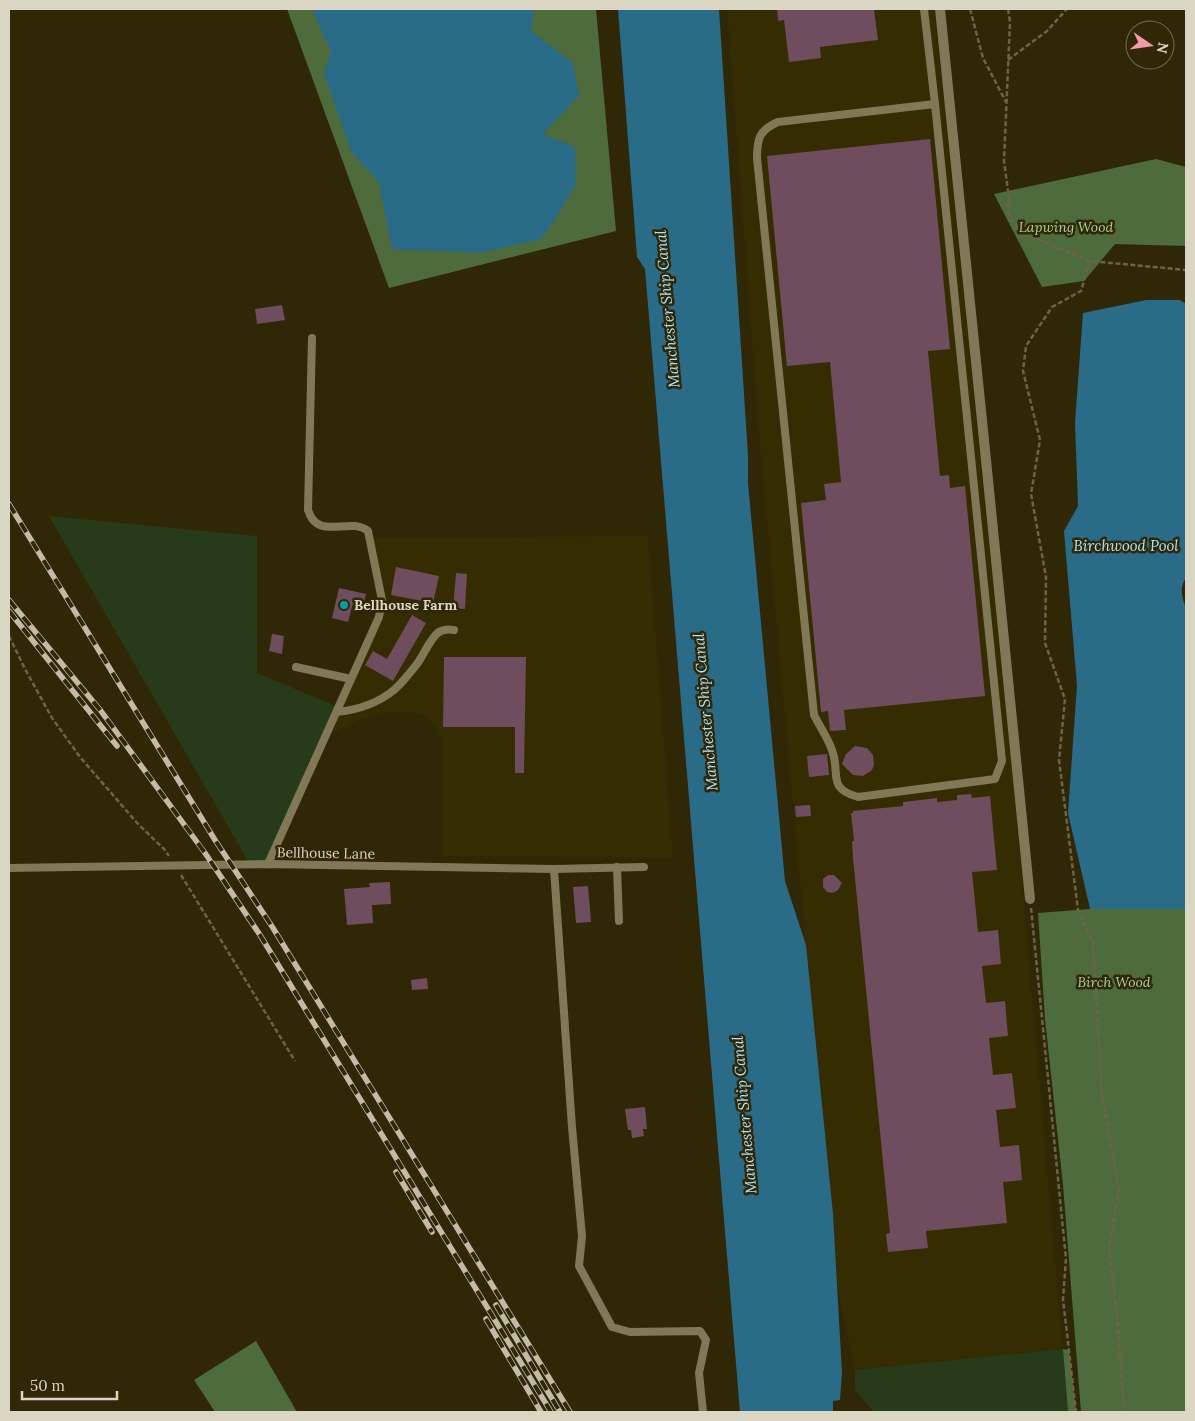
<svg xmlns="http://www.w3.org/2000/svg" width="1195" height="1421" font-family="Lora,serif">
	<rect width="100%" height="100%" fill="#2f2706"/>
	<g fill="#362c01">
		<polygon points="727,9 934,9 1014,790 1063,1349 855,1370 838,1291 760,447"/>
		<polygon points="648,536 673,858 443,856 443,746 437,729 427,717 411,712 384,712 361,719 331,734 380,620 385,600 371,538"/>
	</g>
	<g fill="#273a1a">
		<polygon points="49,516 257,536 257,673 338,707 267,861 248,861"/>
		<polygon points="1063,1349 1068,1412 874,1412 855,1390 855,1370"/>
	</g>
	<g fill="#4e6b3c">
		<polygon points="287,9 596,9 616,231 389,288"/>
		<polygon points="1156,159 1186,167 1186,246 1115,244 1084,281 1042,287 994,194"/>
		<polygon points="1090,909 1186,909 1186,1412 1081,1412 1063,1185 1045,1019 1038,913"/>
		<polygon points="256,1341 297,1412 215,1412 194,1380"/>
		<polygon points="1063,1349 1069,1350 1076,1412 1068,1412"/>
	</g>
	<g fill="#2a6b87">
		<polygon points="312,9 534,9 531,31 573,63 579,96 543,134 575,147 576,184 558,215 541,239 480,253 392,249 379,183 351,151 324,74 331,52"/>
		<polygon points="618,9 719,9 748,455 748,483 785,881 806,945 833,1214 842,1373 840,1400 833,1401 833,1412 740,1412 645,269 637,257"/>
		<path d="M1146,300H1180L1186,304V578C1179,588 1182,597 1186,609V909H1090L1068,813L1077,686L1064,531L1078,506L1075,422L1083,313Z"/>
	</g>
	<g fill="#6d4d5e">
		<polygon points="777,9 874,9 878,40 820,47 821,58 789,62 784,20 778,21"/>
		<polygon points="930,139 950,349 928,351 940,476 949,475 950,488 965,486 985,696 844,710 846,730 830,731 828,711 821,712 801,503 826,500 824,484 841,482 830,362 787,366 767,156"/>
		<polygon points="282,305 285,320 257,324 255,309"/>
		<polygon points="396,567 439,576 433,603 391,595"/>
		<polygon points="456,573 467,574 465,609 453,608"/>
		<polygon points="339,588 366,594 363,606 353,603 348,622 332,618"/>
		<polygon points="412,615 426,623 393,681 365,665 373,651 387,659"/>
		<polygon points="272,634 284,636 282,654 269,651"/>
		<polygon points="444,657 526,657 524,773 515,773 515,727 443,727"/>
		<polygon points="855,746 867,748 873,755 874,765 872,770 863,776 853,775 842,764 846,754"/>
		<polygon points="827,754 829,775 809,777 807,756"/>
		<polygon points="971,794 972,798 990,796 997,870 972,872 978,932 998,930 1001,964 982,966 986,1003 1005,1001 1008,1036 989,1038 993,1075 1012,1073 1016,1108 996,1110 1000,1147 1019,1145 1022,1180 1003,1182 1007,1223 926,1231 928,1248 888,1252 886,1234 890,1233 853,858 852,841 854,841 851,813 853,813 853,811 903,806 903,802 937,798 937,802 957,800 957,795"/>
		<polygon points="810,805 811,816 796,817 795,806"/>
		<polygon points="828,875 834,875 842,883 838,890 833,893 827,892 823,887 823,879"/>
		<polygon points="390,882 391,904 372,905 373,923 347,925 344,889 370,887 369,883"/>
		<polygon points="588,886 591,922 576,923 573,887"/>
		<polygon points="427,978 428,989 412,990 411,980"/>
		<polygon points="645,1107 647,1129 643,1129 644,1136 632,1138 631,1130 628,1130 625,1109"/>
	</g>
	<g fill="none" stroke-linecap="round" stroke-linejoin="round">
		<g stroke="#6b6449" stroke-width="2.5" stroke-dasharray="5 2.5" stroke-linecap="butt">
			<polyline points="970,9 983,58 1006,102"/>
			<polyline points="1008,9 1010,22 1004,161 1009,198 1008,212 1020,235 1038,239 1090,261 1186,270"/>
			<polyline points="1008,60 1047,31 1067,9"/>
			<polyline points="1090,261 1081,291 1052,307 1026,346 1023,371 1040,440 1031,494 1046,577 1045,643 1065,699 1059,760 1078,910 1093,943 1102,1094 1119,1190 1109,1247 1118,1325 1124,1412"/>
			<polyline points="9,636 25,669 52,718 80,757 138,824 164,849 169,856"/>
			<polyline points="181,875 295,1061"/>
			<polyline points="1031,908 1066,1259 1063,1299 1076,1412"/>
		</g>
		<g stroke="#817857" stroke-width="8">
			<path d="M924,9L935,104L1002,761L995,779L858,797C826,788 841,774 832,750C828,738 820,727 814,715L757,158C757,139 759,130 778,122L935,104"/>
			<polyline points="296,667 351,679"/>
			<path d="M337,712C357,710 378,703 394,690C403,682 410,673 417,664C423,656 431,637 439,632C444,629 448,629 454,630"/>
			<path d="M268,864L379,617L382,600L368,531C349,516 318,542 308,510L312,338"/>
			<polyline points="617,867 619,921"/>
			<polyline points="9,868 268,864 554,869 644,867"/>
			<polyline points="554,869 572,1127 582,1236 579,1266 612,1327 630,1332 700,1331 706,1340 699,1373 703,1412"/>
		</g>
		<path stroke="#817857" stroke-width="10" d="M940,9C972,305 999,603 1030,899"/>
		<g stroke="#c1bca7" stroke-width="5.5">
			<g id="rail">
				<polyline points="9,504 215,840 273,928 570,1412"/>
				<polyline points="9,600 101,711 205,853 260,935 551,1412"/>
				<polyline points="9,611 117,746"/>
				<polyline points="396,1172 432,1232"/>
				<polyline points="496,1305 560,1412"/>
				<polyline points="486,1319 541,1412"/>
			</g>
		</g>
		<use href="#rail" stroke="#2f2706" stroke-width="4" stroke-dasharray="11" stroke-linecap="butt"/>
	</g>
	<circle fill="#0f9aa8" stroke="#2f2706" stroke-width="2" cx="344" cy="605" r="5"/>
	<g text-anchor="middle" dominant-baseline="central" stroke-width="5" stroke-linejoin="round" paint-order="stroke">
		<g font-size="14" font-style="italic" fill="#a6d38b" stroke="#2f2706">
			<text x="1066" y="227">Lapwing Wood</text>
			<text x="1114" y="982">Birch Wood</text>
		</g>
		<g font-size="14" font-weight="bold" fill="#dbd6c4" stroke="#2f2706" text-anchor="start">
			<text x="354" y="605">Bellhouse Farm</text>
		</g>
		<g font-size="14" fill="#dbd6c4" stroke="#2f2706">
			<text transform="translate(326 853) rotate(1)">Bellhouse Lane</text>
		</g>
		<g font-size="15" font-style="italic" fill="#aee3fd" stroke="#2f2706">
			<text transform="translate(667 309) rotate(-95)">Manchester Ship Canal</text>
			<text x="1126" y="545">Birchwood Pool</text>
			<text transform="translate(705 712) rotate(-95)">Manchester Ship Canal</text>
			<text transform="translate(744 1115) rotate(-95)">Manchester Ship Canal</text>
		</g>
	</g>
	<rect width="1195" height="1421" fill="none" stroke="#dbd6c4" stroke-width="20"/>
	<g transform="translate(1150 45) rotate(103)"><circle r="24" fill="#2f2706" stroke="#746d52"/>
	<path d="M0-4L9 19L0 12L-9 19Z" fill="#f39aa8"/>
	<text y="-8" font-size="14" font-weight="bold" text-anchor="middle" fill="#dbd6c4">N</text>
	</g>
	<path d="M22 1391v8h95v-8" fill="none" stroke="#dbd6c4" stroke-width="2.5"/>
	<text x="30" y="1391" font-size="15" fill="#dbd6c4" stroke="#2f2706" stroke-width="4" paint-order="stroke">50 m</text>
</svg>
